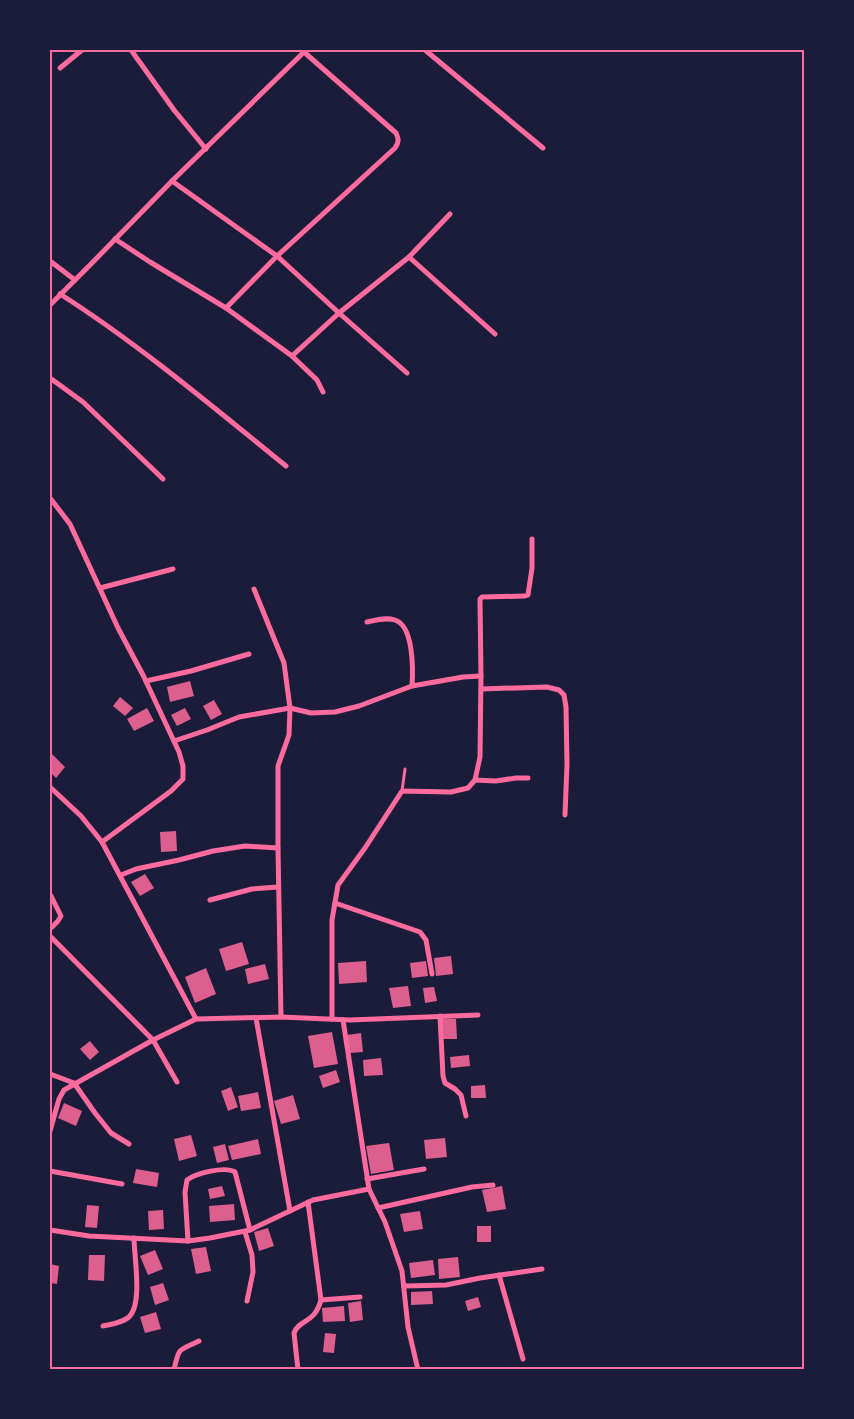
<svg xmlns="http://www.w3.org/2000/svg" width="854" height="1419" font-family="'IBM Plex Sans',sans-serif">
	<rect width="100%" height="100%" fill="#1b1b3a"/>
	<g fill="#dd5f8e">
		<polygon points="190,681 194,696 170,702 167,687"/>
		<polygon points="120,697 133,708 125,716 113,706"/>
		<polygon points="214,700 222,714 211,720 203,706"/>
		<polygon points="147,708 154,721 134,731 127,719"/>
		<polygon points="185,708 191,719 177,726 171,715"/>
		<polygon points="50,752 65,767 56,778 50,772"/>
		<polygon points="176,831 177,851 161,852 160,832"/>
		<polygon points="145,874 154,888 140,896 131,882"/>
		<polygon points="242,942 249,964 226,971 219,949"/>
		<polygon points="451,956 453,974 436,976 434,958"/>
		<polygon points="366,961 367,982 339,984 338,963"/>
		<polygon points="426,961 428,976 412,978 410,963"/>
		<polygon points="265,964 269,979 248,984 245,969"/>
		<polygon points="206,968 216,994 195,1003 185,977"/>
		<polygon points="408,986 411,1006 393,1008 389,988"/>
		<polygon points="434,987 437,1001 425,1003 423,988"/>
		<polygon points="441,1019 456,1019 457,1039 442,1039"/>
		<polygon points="332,1032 338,1064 314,1068 308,1036"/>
		<polygon points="361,1033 363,1052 349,1053 347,1035"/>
		<polygon points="90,1041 99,1052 90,1060 80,1049"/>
		<polygon points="469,1055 470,1066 451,1068 450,1057"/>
		<polygon points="381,1058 383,1075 364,1076 363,1060"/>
		<polygon points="336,1070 340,1082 323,1088 319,1076"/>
		<polygon points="485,1085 486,1098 471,1098 471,1086"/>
		<polygon points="231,1087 238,1107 228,1111 221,1091"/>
		<polygon points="258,1092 261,1108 241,1111 238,1096"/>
		<polygon points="293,1095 300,1119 281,1124 274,1101"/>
		<polygon points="64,1103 82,1111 76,1126 58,1118"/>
		<polygon points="191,1135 197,1156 179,1161 174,1139"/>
		<polygon points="445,1138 447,1157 426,1159 424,1140"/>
		<polygon points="258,1139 261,1154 232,1160 228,1146"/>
		<polygon points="389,1143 394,1170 371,1174 366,1146"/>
		<polygon points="225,1144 229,1160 217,1163 213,1147"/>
		<polygon points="136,1169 159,1173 157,1187 133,1183"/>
		<polygon points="222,1186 225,1196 210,1199 208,1189"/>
		<polygon points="502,1186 506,1209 487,1212 482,1190"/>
		<polygon points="234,1204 235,1220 210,1222 209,1206"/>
		<polygon points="87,1205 99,1206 97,1228 85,1227"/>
		<polygon points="163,1210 164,1229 149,1230 148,1211"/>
		<polygon points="420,1211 423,1229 404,1232 400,1214"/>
		<rect x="477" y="1226" width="14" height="16"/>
		<polygon points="268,1228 274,1246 259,1251 254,1232"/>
		<polygon points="206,1247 211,1271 196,1274 191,1249"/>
		<polygon points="155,1250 163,1269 148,1275 140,1256"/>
		<polygon points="89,1255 105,1255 104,1281 88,1280"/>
		<polygon points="458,1257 460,1277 439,1279 438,1259"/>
		<polygon points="433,1260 435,1275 411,1278 409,1263"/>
		<polygon points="50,1264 59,1266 57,1284 50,1283"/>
		<polygon points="163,1283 169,1300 155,1305 150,1287"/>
		<polygon points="432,1291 433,1304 411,1305 411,1292"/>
		<polygon points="478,1297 481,1307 468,1311 465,1301"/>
		<polygon points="361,1301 363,1320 350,1322 348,1303"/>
		<polygon points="344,1306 345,1321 323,1322 322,1308"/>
		<polygon points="156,1312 161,1329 145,1333 140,1317"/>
		<polygon points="325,1333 336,1334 334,1353 323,1352"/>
	</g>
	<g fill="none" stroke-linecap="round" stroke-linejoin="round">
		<polyline stroke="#ff6b9d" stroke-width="3" points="402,791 405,769"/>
		<g stroke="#ff6b9d" stroke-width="5">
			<polyline points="131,50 174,110 206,149"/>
			<polyline points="425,50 543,148"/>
			<polyline points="60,68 82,50"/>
			<polyline points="172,181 277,256 339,313 409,257 450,214"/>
			<polyline points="115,239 150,262 226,308 292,356"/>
			<polyline points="409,257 495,334"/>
			<polyline points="50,261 75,280"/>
			<path d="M60,294C140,345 213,407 286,466"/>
			<polyline points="50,305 90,265 172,181 305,51"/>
			<path d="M226,308L277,256L395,148C399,142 399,139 396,133L304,52"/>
			<polyline points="50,378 83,402 163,479"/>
			<polyline points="323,392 317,380 292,356 339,313 407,373"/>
			<polyline points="50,498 70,524 118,628 143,675 179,752 183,766 183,779 171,791 102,842"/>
			<polyline points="100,588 173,569"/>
			<polyline points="254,589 284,663 290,708 289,735 278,766 278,848 281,1017"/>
			<path d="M367,622C376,620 386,617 395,620C414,626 413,671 412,686"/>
			<polyline points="146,681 191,671 249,654"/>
			<polyline points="481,689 547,687 559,690 564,695 566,707 567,764 565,815"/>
			<polyline points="174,741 207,730 239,717 290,708 311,713 335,712 359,706 412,686 463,677 481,676"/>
			<polyline points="475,780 496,781 516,778 528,778"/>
			<polyline points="50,787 81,816 102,842 196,1019"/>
			<polyline points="121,875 136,869 179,860 213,851 245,846 278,848"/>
			<polyline points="50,894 61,916 58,921 50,929"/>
			<polyline points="210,900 252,889 278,887"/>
			<polyline points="335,903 420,932 426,940 432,974"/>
			<polyline points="50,936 153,1040 177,1082"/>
			<polyline points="440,1016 443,1076 445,1083 455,1089 461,1095 466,1116"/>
			<polyline points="256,1018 290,1211"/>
			<polyline points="332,1019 332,920 338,885 365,848 402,791 451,792 468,788 475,780 480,757 481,676 480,599 482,597 525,596 528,595 532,568 532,539"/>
			<polyline points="343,1020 369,1189"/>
			<polyline points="50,1074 74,1083 95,1113 111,1133 129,1144"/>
			<polyline points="50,1131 59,1099 64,1090 153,1040 196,1019 281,1017 350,1020 478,1015"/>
			<polyline points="50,1171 122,1184"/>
			<polyline points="367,1179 424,1169"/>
			<polyline points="378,1208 472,1187 493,1185"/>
			<polyline points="50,1230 89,1236 188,1241 210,1238 250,1230 313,1200 369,1189 385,1222 402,1271 408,1327 418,1370"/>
			<polyline points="245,1232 252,1255 253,1272 247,1301"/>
			<path d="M188,1241L185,1192L187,1180C196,1173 225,1166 235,1172L250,1230"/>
			<polyline points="499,1275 523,1359"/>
			<polyline points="404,1286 446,1285 480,1278 542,1269"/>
			<polyline points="321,1300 360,1297"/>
			<path d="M103,1326C112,1324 122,1323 129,1317C143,1304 134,1256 134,1238"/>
			<path d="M174,1370C179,1346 179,1351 199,1341"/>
			<path d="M298,1370L294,1333C300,1318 314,1325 321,1300L308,1202"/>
		</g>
	</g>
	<rect width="854" height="1419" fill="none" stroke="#1b1b3a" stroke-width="102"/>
	<rect x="51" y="51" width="752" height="1317" fill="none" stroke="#ff6b9d" stroke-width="2"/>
</svg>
